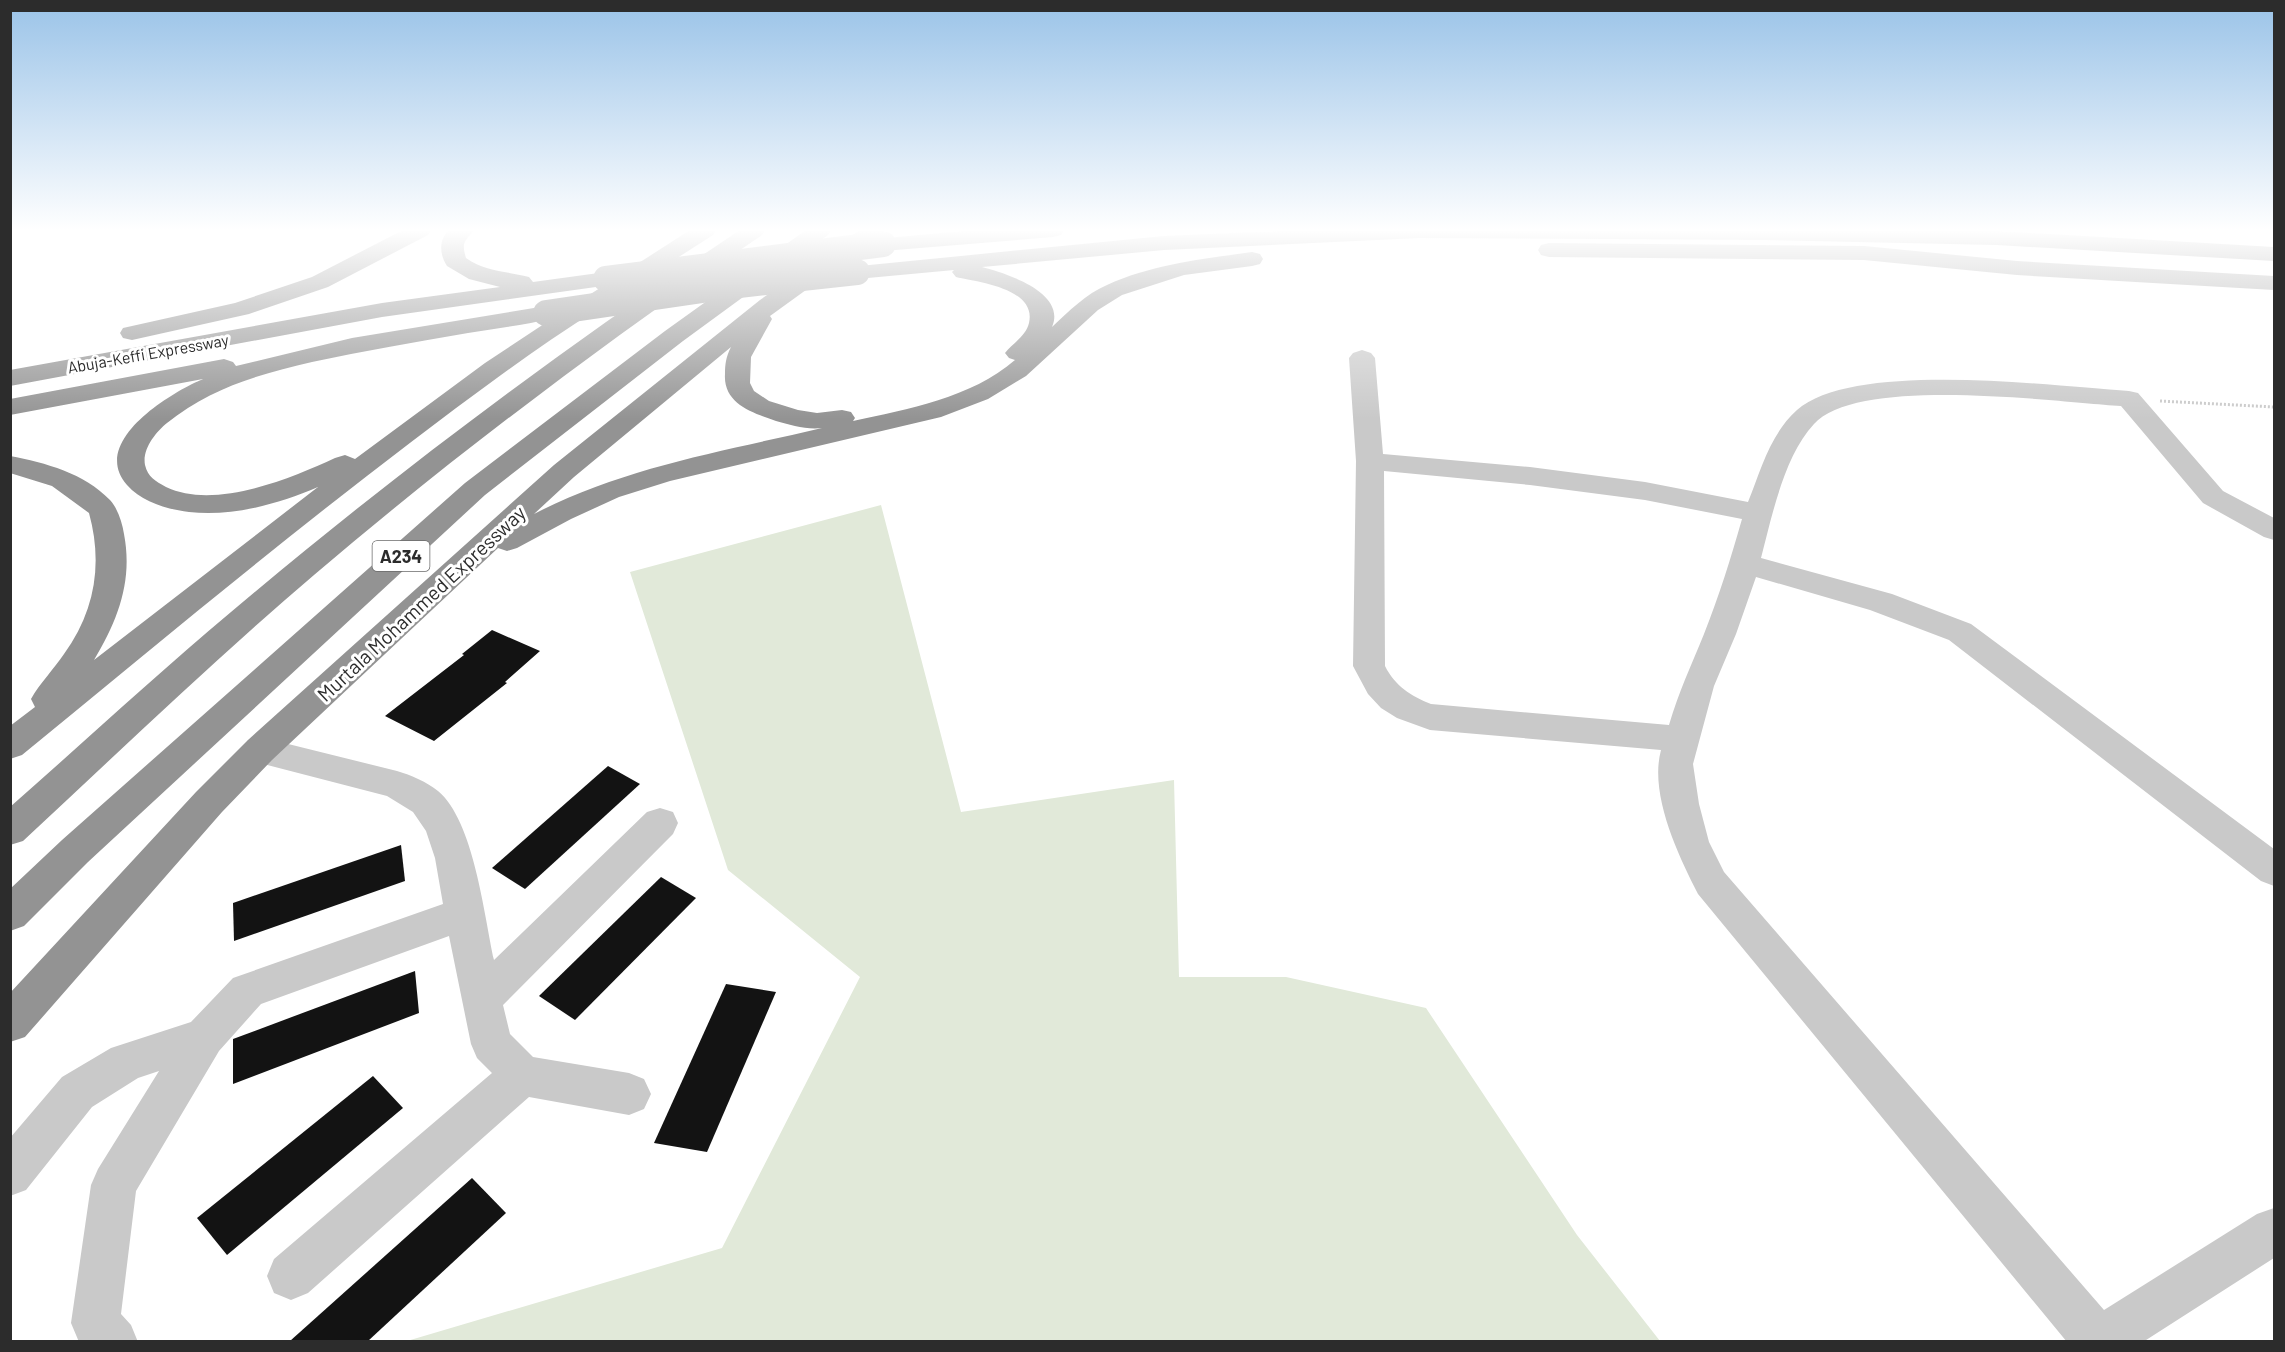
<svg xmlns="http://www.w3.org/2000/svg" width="2285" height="1352" font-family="Barlow,sans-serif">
	<rect width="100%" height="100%" fill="#fff"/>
	<polygon fill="#e1e9d9" points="881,505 961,812 1174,780 1179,977 1286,977 1426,1008 1577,1235 1660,1341 407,1341 722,1248 860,977 728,870 630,572"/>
	<g fill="#131313">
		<polygon points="492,630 540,651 505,682 507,683 434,741 385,716 464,655 462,654"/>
		<polygon points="608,766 640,784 525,889 492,868"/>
		<polygon points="401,845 405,881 234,941 233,903"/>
		<polygon points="661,877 696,898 575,1020 539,996"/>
		<polygon points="415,971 419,1013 233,1084 233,1039"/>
		<polygon points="726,984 776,992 707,1152 654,1143"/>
		<polygon points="373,1076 403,1108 227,1255 197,1218"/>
		<polygon points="472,1178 506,1213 368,1341 290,1341"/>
	</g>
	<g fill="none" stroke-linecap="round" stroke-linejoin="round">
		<polyline stroke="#c9c9c9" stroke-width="3" stroke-dasharray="2 2" stroke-linecap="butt" points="2160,401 2274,407"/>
		<g fill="#c9c9c9" fill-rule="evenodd">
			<path d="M1362,350L1371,353L1375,358L1383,454L1530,467L1645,482L1748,502C1761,470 1770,434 1797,410C1854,360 2053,386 2129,391L2138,393L2223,491L2274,518V540L2264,537L2203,503L2121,406C2056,402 1858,375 1814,424C1784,456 1772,516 1761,558L1892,594L1971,624L2274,849V886L2261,881L1949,640L1870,610L1756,577L1736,634L1714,686L1693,764L1699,804L1709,842L1724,872L2104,1310L2257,1214L2274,1208V1258L2143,1342H2067L1698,894C1678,855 1649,794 1661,750L1430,730L1397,718L1381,708L1368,694L1353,666L1356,461L1349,358L1353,353ZM1384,471L1530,485L1645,500L1742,519C1731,558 1719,596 1704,634C1691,666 1679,691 1669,725L1431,704C1411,696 1395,686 1385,666Z"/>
			<path d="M260,737L397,771C411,775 427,782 438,791C474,821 484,915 494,960L647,812L660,808L673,812L678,823L673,834L503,1005L510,1034L533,1057L629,1073L644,1079L651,1094L644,1109L629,1115L529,1097L308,1293L291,1300L274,1293L267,1276L274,1259L492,1073L477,1058L471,1044L449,936L261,1004L219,1051L136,1191L121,1314L131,1325L138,1342H79L71,1323L91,1185L98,1169L159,1071L138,1078L92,1107L26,1190L10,1196V1138L62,1077L111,1048L191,1022L233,978L443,904L435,858L426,831L413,812L387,796L248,760L243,750L248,740Z"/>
		</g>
		<polygon fill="#a4a4a4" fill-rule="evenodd" points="1549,243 1864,246 2017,261 2274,276 2274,290 2017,275 1864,260 1549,257 1541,255 1538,250 1541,245"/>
		<g fill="#939393" fill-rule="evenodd">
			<polygon points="403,230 431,230 428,235 328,287 249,314 132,340 123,338 120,333 123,328 235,303 312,277"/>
			<path d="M449,230H474C465,242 461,241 466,258C486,272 506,271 529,277L533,282L606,272L614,274L617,277L690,230H716L713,235C642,281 569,325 501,375C336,495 179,626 22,755L10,759V726L35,707L31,699C40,683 54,669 64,654C95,611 103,564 89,513L52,486L10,473V456C46,463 84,473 110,500C118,509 122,522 124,534C133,581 118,620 94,660L318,487C278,504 232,517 189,512C166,509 142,502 127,485C89,442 170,393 203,379L10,415V399L224,359L233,362L236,366L352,338L546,306L555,308L558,313L555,317L603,286L382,317L10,386V370L382,303L500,287L469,279L447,266C439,254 439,239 449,230ZM553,318L485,363L355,459L345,455L335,458C290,479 214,510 166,487C155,481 148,477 145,465C142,449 156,432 167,423C210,388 260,374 312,362C364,351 416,342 468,333C497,328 526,325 553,318Z"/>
			<path d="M740,230H765L762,235C607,341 457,453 314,575C214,660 120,751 23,841L10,845V807C84,742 156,675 231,612C393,475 563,348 740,230Z"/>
			<polygon points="806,230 831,230 828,235 683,341 485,495 88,862 24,926 10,931 10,889 62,840 465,483 665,331"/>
			<path d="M860,230H885L876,239L974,230H1064L1061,235L1053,237L883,251L875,249L872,244L875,240L770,316L772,319L751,357L750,383L754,391L769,401L798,410L817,413L842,410L851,412L855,418L853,421C908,409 971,398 1015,360L1009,358L1005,353C1013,343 1026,336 1029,323C1037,288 977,282 956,277L952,272L954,270L857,279L849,277L845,272L849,267L1164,236L1302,230H1927L1997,231L2274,247V261L1997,245L1766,240L1419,238L1164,250L982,267C1005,273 1067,292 1052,327C1069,311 1086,294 1107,285C1153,264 1203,259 1252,252L1260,254L1263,259L1260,264L1252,266L1184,275L1122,295L1098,310L1026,376L988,399L941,417L670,481L619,497L571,519L517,548L507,551L498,548L272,760L222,812L25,1037L10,1042V993L196,792L248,740L554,465L760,300ZM731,347C726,357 725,364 725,374C723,404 753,413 776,421C790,425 807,430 822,428C725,451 624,467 534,514L574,477Z"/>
		</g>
		<g stroke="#939393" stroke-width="26">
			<polyline points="606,279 883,244"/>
			<polyline points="546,313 730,286 857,272"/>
		</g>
	</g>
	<linearGradient id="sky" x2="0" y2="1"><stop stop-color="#9ac3e8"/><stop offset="0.55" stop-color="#fff"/><stop offset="1" stop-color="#fff" stop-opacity="0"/></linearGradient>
	<rect width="2285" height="419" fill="url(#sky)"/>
	<g text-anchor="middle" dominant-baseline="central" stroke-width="6" stroke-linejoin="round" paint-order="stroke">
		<g font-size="16" fill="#2c2c2c" stroke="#fff">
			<text transform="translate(148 353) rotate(-10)">Abuja-Keffi Expressway</text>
		</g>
		<rect fill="#fff" stroke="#6b6b6b" stroke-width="1.5" x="372.5" y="541" width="57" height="30" rx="4.5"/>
		<g font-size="18" font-weight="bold" fill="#2c2c2c">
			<text x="401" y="556">A234</text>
		</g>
		<g font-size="20" fill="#2c2c2c" stroke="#fff">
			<text transform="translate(421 603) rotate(-43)">Murtala Mohammed Expressway</text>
		</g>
	</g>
	<rect width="2285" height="1352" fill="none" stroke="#2c2c2c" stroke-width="24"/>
</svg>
